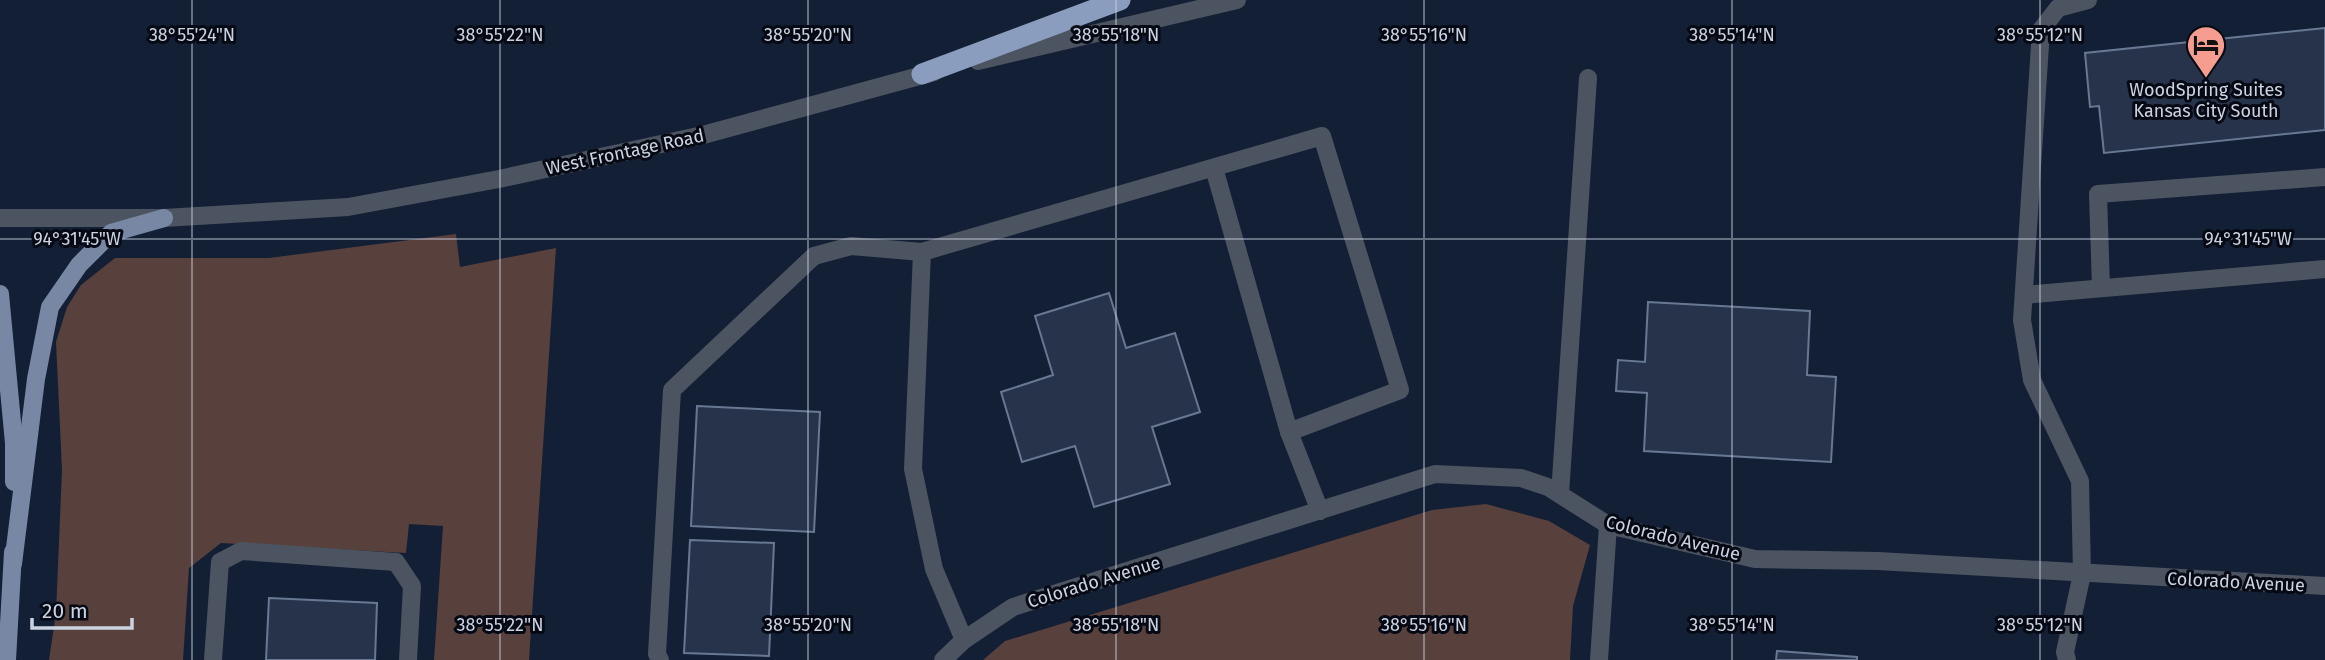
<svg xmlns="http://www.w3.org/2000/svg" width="2325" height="660" font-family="'Fira Sans',sans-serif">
	<rect width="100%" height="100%" fill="#131f35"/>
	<g fill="#58403c">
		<polygon points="456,234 460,267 556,248 529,660 434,660 443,526 409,524 406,553 221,543 189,568 183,660 49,660 56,613 62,470 56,342 67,307 81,285 115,258 269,258"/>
		<polygon points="1486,504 1549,521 1590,545 1573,606 1570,660 983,660 1005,641 1432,510"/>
	</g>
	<g fill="#26334b" stroke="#687893" stroke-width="2">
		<polygon points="2325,28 2325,130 2104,153 2099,106 2090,107 2085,53"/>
		<polygon points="1109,293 1126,348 1175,333 1200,412 1152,427 1170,484 1094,507 1075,446 1022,462 1001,392 1053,375 1035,316"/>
		<polygon points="1648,302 1810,311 1807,375 1836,377 1831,462 1644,451 1647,393 1616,391 1618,360 1645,362"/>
		<polygon points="697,406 820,412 814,532 691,526"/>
		<polygon points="690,540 774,543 769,656 684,653"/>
		<polygon points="269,598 377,603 375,660 266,660"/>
		<polygon points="1777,651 1857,657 1857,660 1776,660"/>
	</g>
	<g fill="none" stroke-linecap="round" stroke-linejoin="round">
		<g stroke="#4c5462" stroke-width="18">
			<polyline points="978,61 1237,0"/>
			<polyline points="1214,168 1289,432"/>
			<polyline points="0,218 164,218 348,207 499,179 703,135 934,72"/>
			<polyline points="922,252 913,469 934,569 964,640"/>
			<polyline points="2101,288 2098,194 2325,177"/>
			<polyline points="2024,295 2325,269"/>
			<polyline points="1560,494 1588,78"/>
			<polyline points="213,660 220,562 241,551 396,562 412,586 408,660"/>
			<polyline points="660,660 657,654 672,390 814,256 851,246 922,252 1322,136 1400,390 1289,432 1320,511"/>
			<polyline points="943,660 964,640 1013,607 1435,474 1521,478 1548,487 1608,525 1755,559 1878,561 2325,586"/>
			<polyline points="1599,660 1608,525"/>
			<polyline points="2067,660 2065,652 2082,574 2080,481 2032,380 2022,320 2041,30 2058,8 2088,0"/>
		</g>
		<g stroke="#7888a4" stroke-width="18">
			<polyline points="0,294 14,443 14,482"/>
			<polyline points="13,564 36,379 50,307 79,265 111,233 164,218"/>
			<polyline points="7,660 13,552"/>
		</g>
		<polyline stroke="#8a9dbe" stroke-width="21" points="922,74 1120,0"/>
	</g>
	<path fill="none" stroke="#cbd3e2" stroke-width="2" stroke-opacity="0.45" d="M192,0V660M500,0V660M808,0V660M1116,0V660M1424,0V660M1732,0V660M2040,0V660M0,239H2325"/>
	<defs>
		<g id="hotel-pin" transform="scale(2.0125)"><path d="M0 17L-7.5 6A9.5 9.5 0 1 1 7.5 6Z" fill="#f59d8f" stroke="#050913"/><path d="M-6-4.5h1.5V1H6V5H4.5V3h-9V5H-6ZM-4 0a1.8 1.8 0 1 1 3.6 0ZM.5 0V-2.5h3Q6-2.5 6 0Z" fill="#111"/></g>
	</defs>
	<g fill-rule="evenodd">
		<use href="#hotel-pin" x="2206" y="45"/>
	</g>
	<g text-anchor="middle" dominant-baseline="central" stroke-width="6" stroke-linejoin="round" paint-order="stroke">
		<g font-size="18" fill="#cbd3e2" stroke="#050913">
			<text x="2206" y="90">WoodSpring Suites<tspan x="2206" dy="21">Kansas City South</tspan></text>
		</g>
		<g font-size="18" fill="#cbd3e2" stroke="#050913">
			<text transform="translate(625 152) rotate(-12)">West Frontage Road</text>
			<text transform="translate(1673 538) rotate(14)">Colorado Avenue</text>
			<text transform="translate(1094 582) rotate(-17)">Colorado Avenue</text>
			<text transform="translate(2236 582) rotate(3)">Colorado Avenue</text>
		</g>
	</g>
	<g font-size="18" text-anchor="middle" fill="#cbd3e2" stroke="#050913" stroke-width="6" stroke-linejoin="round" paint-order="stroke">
		<text x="192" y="41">38°55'24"N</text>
		<text x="500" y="41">38°55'22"N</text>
		<text x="808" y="41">38°55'20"N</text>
		<text x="1116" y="41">38°55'18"N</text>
		<text x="1424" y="41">38°55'16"N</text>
		<text x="1732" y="41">38°55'14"N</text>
		<text x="2040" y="41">38°55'12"N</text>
		<text x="2248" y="245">94°31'45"W</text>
		<text x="77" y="245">94°31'45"W</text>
		<text x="500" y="631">38°55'22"N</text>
		<text x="808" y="631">38°55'20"N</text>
		<text x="1116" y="631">38°55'18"N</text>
		<text x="1424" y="631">38°55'16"N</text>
		<text x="1732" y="631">38°55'14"N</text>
		<text x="2040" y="631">38°55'12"N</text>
	</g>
	<path d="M32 618v10h100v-10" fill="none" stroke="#cbd3e2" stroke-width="3.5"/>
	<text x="42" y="618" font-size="21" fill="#cbd3e2" stroke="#050913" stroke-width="5" paint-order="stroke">20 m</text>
</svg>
